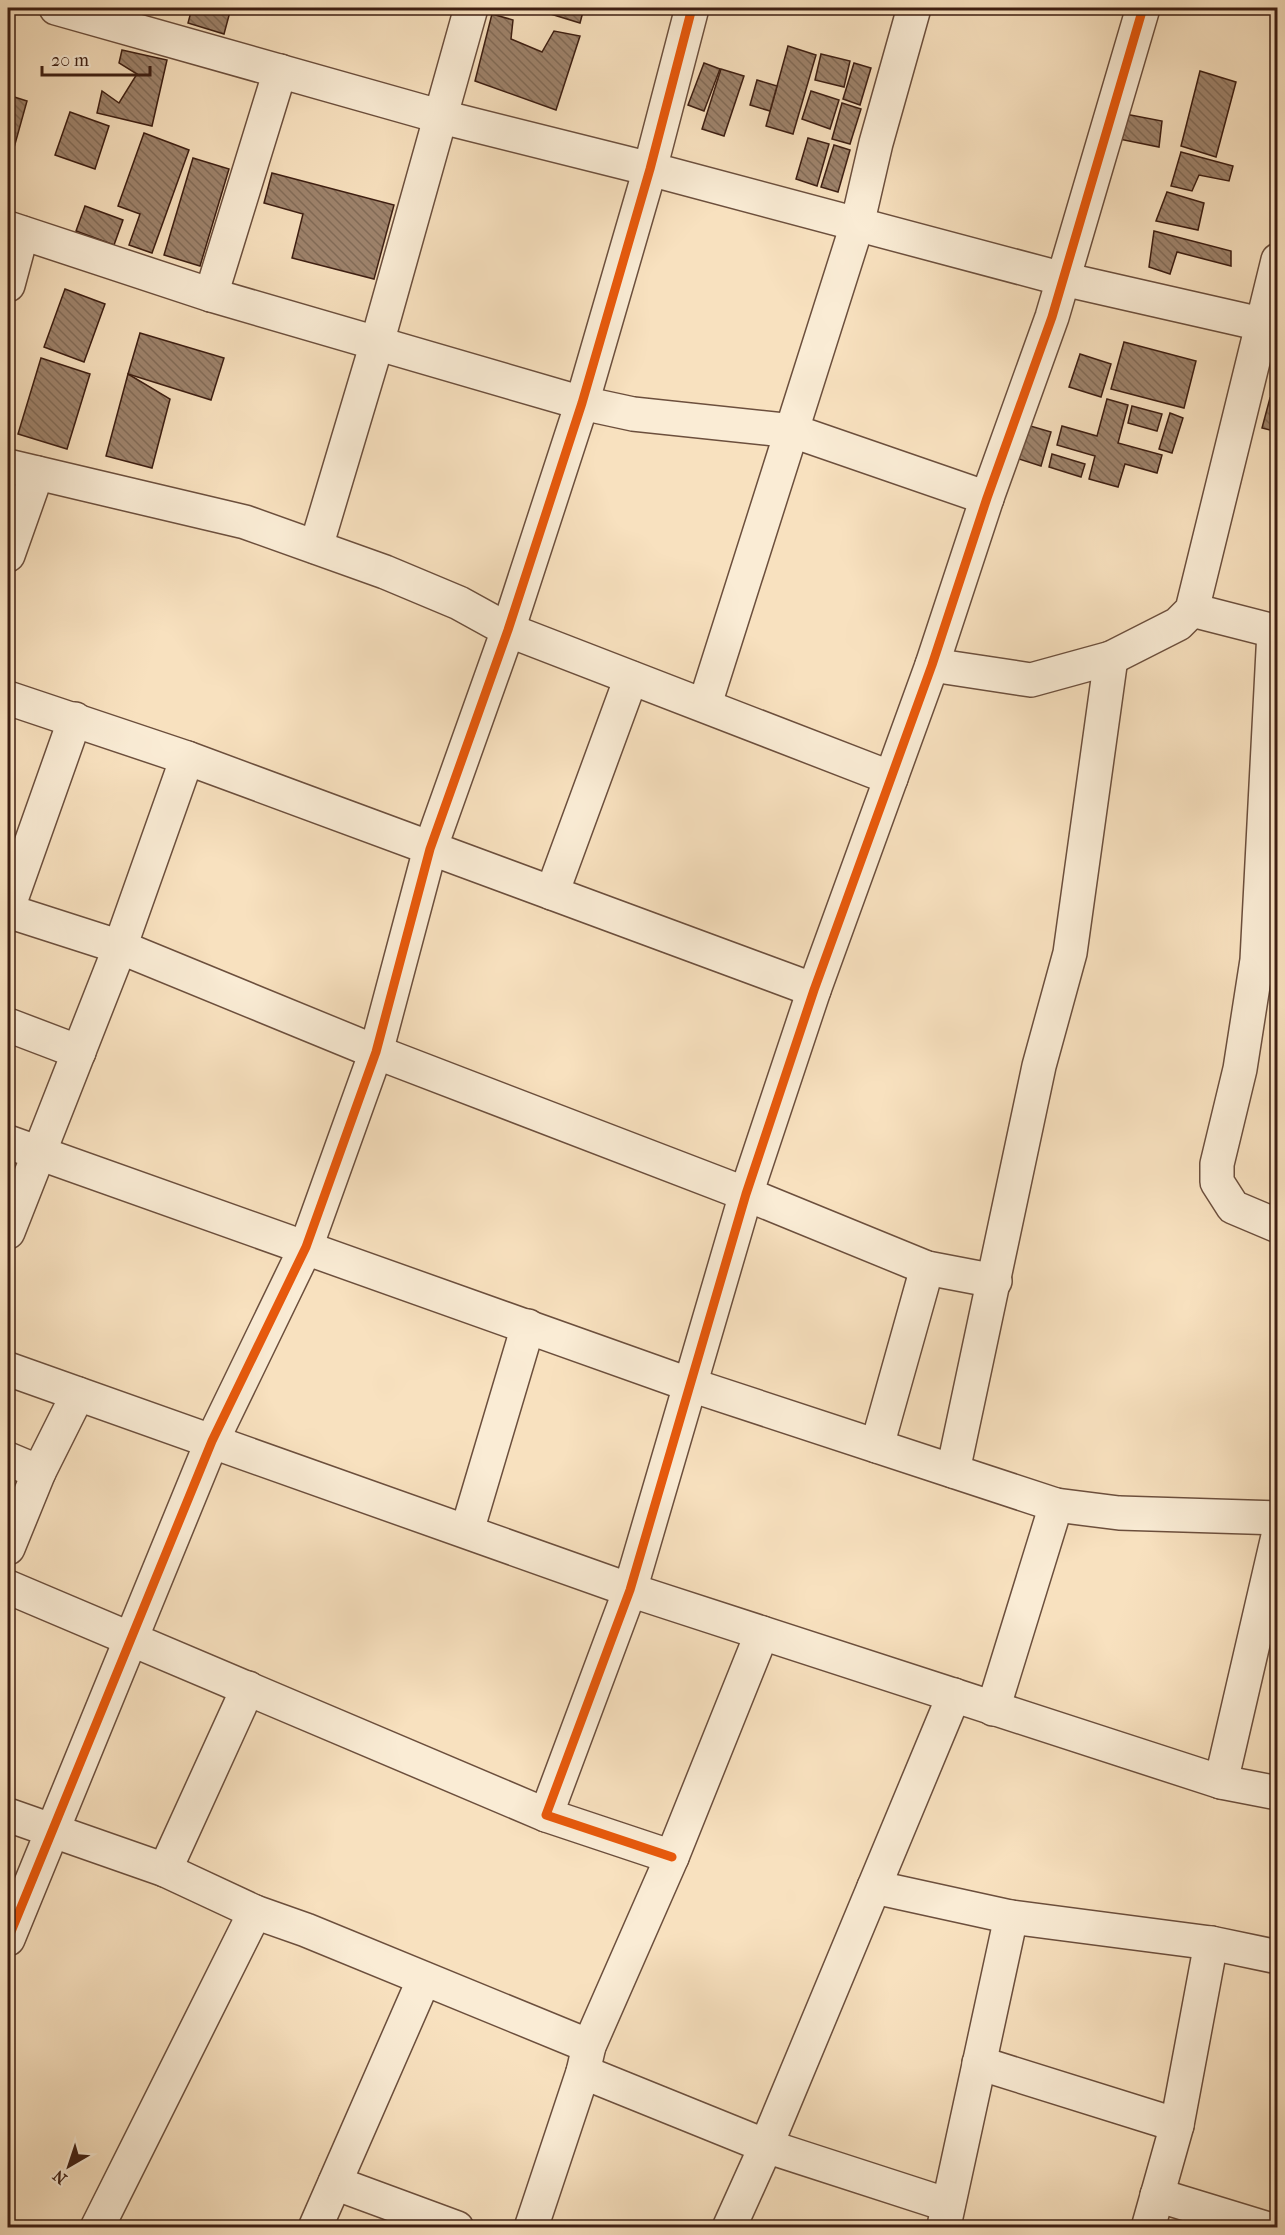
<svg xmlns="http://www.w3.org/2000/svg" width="1285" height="2235" font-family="'IM FELL French Canon',serif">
	<defs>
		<pattern id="building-back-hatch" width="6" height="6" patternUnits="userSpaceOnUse" patternTransform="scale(1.5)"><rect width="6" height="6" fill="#9e836c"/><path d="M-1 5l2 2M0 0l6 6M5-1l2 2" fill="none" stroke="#826b57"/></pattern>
	</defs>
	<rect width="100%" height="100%" fill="#f8e1bf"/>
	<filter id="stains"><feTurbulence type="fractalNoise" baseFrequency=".00333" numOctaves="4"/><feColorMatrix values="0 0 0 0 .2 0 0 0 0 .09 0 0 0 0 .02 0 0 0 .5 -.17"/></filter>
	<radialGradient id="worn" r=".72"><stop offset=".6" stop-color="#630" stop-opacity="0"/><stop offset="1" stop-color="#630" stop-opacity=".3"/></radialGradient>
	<g fill="url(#building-back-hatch)" stroke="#3d1e12" stroke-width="1.5">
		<polygon points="192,8 231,8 224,34 188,23"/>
		<polygon points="531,8 584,8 580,23"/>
		<polygon points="492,14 513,20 511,39 542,52 554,31 580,36 556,110 475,81"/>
		<polygon points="788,46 816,55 793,134 766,126"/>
		<polygon points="122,50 167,60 152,126 97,113 102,91 119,103 137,74 119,63"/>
		<polygon points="821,54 850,61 844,87 815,80"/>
		<polygon points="704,63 720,69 704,111 688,105"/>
		<polygon points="854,63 871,68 860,105 843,99"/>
		<polygon points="721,69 744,76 724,136 702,129"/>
		<polygon points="1200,71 1236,82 1216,157 1181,146"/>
		<polygon points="757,80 777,86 770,111 750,105"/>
		<polygon points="811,91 839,100 830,129 802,119"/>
		<polygon points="8,95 27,101 10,162 8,161"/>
		<polygon points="842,103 861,109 850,144 832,139"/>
		<polygon points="70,112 109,126 95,169 55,155"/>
		<polygon points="1120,113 1162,121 1159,147 1114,138"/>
		<polygon points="144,133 189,150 152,253 129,245 140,214 118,206"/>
		<polygon points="808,138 829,144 817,186 796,179"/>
		<polygon points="834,145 850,150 838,192 821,187"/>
		<polygon points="1181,152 1233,166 1229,181 1199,175 1192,191 1171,186"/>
		<polygon points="193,158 229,169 200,266 164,255"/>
		<polygon points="272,173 394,205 374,279 292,258 303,214 264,203"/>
		<polygon points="1167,192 1204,203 1198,230 1156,221"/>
		<polygon points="85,206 123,220 114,245 76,231"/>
		<polygon points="1154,231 1231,251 1231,266 1177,252 1170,274 1149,267"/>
		<polygon points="65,289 105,304 84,362 44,347"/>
		<polygon points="140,333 224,358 211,400 128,374"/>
		<polygon points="1124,342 1196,361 1184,408 1111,389"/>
		<polygon points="1080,354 1111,364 1101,397 1069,387"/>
		<polygon points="41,358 90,374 67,449 18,434"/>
		<polygon points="128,374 170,399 152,468 106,456"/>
		<polygon points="1270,398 1278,400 1278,432 1262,428"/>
		<polygon points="1107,399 1128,405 1118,443 1162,455 1157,473 1125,464 1118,487 1089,479 1095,456 1057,445 1062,426 1097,436"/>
		<polygon points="1132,406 1162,414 1157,431 1128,423"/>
		<polygon points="1170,413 1183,418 1172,453 1159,449"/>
		<polygon points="1020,423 1051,432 1041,466 1010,456"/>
		<polygon points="1052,454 1085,464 1081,477 1049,467"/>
	</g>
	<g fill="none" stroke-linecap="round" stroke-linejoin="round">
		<g stroke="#6c4f3d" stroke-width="36">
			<g id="street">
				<polyline points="56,8 442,117 650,169 1063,279 1261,324"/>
				<polyline points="8,228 211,295 582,403 633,414 793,431 987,498"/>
				<polyline points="8,285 22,233"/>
				<polyline points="211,295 280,71"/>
				<polyline points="8,466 245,522 385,572 459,603 508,630 891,778"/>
				<polyline points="316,547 377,343 471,8"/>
				<polyline points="8,555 37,473"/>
				<polyline points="1192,610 1278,632"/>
				<polyline points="1274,631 1257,960 1240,1069 1217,1164 1217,1182 1233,1207 1278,1226"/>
				<polyline points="932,665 1031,680 1111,658 1178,624 1192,610 1278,260"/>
				<polyline points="8,698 187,758 814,990"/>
				<polyline points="705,704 857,225 876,143 914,8"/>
				<polyline points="552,893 631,678"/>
				<polyline points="8,908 75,719"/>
				<polyline points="8,911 120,947 376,1052 746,1194 927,1268 995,1281"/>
				<polyline points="8,1025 79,1052"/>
				<polyline points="8,1142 688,1384 1056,1505 1119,1513 1278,1518"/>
				<polyline points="8,1232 120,947 187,758"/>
				<polyline points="8,1369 630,1590 1221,1782 1278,1793"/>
				<polyline points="877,1446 927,1268"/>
				<polyline points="8,1459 39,1472"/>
				<polyline points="953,1471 1039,1066 1070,953 1111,658"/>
				<polyline points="467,1531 528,1326"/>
				<polyline points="8,1548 39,1472 78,1394"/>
				<polyline points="8,1587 546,1815"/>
				<polyline points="993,1709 1056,1505"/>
				<polyline points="1221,1782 1278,1536"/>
				<polyline points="8,1815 165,1870 255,1912 306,1930 589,2046"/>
				<polyline points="672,1857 546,1815 630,1590 746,1194 814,990 932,665 987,498 1052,317 1143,8"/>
				<polyline points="165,1870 248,1688"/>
				<polyline points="874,1887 1011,1917 1211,1943 1278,1957"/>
				<polyline points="8,1939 212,1441 306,1247 376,1052 430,849 508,630 582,403 650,169 692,8"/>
				<polyline points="979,2063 1177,2125"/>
				<polyline points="583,2072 766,2146 948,2205"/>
				<polyline points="335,2183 457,2228"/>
				<polyline points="1157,2195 1265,2228"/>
				<polyline points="944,2226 1011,1917"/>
				<polyline points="97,2228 255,1912"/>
				<polyline points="315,2228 424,1979"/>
				<polyline points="531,2228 583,2072 589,2046 672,1857 762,1633"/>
				<polyline points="729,2228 766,2146 954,1695"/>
				<polyline points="1148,2228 1177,2125 1211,1943"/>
			</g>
		</g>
		<use href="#street" stroke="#faecd5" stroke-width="33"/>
		<g stroke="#faecd5" stroke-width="13">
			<g id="cycleway">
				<polyline points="672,1857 546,1815 630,1590 746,1194 814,990 932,665 987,498 1052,317 1143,8"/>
				<polyline points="8,1939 212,1441 306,1247 376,1052 430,849 508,630 582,403 650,169 692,8"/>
			</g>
		</g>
		<use href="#cycleway" stroke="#e8590c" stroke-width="9"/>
	</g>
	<rect width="1285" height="2235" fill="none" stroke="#f8e1bf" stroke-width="30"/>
	<rect x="9" y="9" width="1267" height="2217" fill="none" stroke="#3d1e12" stroke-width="3"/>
	<rect x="15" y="15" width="1255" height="2205" fill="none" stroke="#3d1e12" stroke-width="1.5"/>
	<g transform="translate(69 2166) rotate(219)" stroke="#faecd5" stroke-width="4.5" paint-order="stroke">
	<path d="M0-4.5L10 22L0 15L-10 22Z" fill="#3d1e12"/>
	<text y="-9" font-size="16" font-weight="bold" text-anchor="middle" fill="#3d1e12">N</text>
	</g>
	<path d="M42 66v9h108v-9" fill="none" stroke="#3d1e12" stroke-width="3"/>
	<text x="51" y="66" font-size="18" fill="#3d1e12" stroke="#faecd5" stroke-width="4.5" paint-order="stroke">20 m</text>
	<rect width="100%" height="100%" filter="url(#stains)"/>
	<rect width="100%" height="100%" fill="url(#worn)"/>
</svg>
